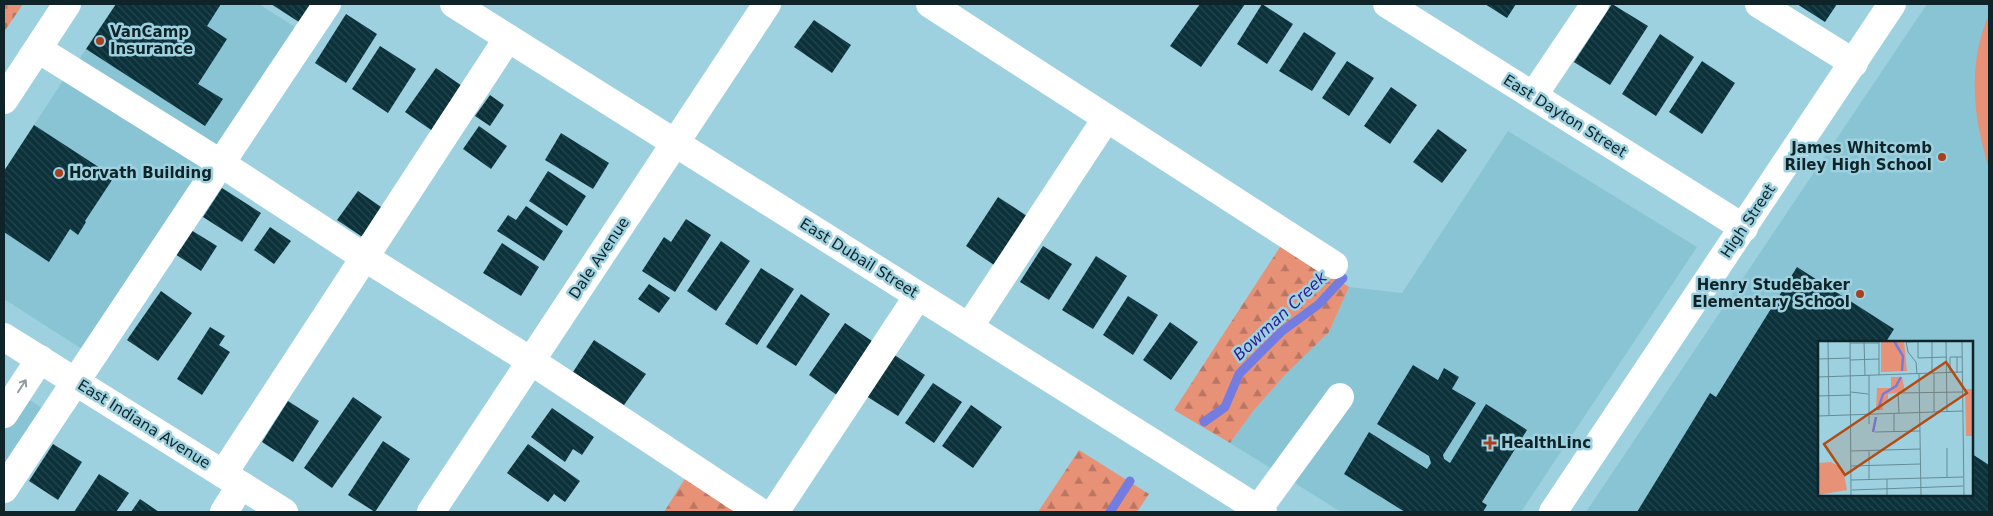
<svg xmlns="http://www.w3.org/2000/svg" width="1993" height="516" font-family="'DejaVu Sans',sans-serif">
	<defs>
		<pattern id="forest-firs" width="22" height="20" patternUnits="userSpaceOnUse" patternTransform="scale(1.25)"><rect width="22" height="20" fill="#e79177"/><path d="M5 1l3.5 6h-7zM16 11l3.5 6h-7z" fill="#ba7662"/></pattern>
		<pattern id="cemetery-stones" width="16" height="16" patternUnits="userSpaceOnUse" patternTransform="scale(1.25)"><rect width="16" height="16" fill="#e79177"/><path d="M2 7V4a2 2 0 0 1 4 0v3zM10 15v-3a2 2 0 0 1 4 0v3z" fill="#ba7662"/></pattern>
		<pattern id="building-back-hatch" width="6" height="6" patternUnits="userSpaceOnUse" patternTransform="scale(1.25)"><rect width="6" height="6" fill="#0b313a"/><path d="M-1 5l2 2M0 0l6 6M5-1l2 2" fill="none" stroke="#25464e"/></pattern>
	</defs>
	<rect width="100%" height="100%" fill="#9ed1df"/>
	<g fill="#89c4d4" fill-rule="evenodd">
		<polygon points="116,4 259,4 301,31 220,154 76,64"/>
		<path d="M1927,4H1989V512H1586ZM1819,342H1972V495H1819Z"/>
		<polygon points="64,79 207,171 88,353 4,299 4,171"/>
		<polygon points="1508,131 1697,247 1521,512 1341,512 1230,443 1254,410 1285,375 1329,332 1349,287 1402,293"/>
		<polygon points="4,384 50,413 4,482"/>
	</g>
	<g fill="url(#forest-firs)">
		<polygon points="1282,244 1349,287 1329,332 1285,375 1254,410 1230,443 1174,410"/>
		<polygon points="1079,450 1149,494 1137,512 1038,512"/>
		<polygon points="686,477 737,512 664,512"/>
	</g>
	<polygon fill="url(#cemetery-stones)" points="4,4 23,4 4,32"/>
	<path fill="#e79177" d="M1989,14V169C1973,117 1967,65 1989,14Z"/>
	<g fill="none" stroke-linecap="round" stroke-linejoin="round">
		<g stroke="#737ce1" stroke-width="9">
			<polyline points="1204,422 1225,407 1239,374 1281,332 1319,304 1343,278"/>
			<polyline points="1110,512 1130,481"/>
		</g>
	</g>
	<g fill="url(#building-back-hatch)">
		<polygon points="116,4 221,4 207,26 227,39 198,84 223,99 205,126 86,49"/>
		<polygon points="271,4 315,4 302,24"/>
		<polygon points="1200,4 1245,4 1201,67 1170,46"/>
		<polygon points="1262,4 1293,24 1267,64 1237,44"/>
		<polygon points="1485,4 1516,4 1507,18"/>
		<polygon points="1612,4 1648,26 1610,85 1574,62"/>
		<polygon points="1797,4 1837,4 1825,22"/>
		<polygon points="346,14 377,34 346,83 315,63"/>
		<polygon points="814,20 851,45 832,73 794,47"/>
		<polygon points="1304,32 1336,53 1312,91 1279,71"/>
		<polygon points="1660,34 1694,57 1656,116 1622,94"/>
		<polygon points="380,46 416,69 388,113 352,89"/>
		<polygon points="1347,61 1374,78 1349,116 1322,98"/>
		<polygon points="1702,61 1735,83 1702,134 1669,112"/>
		<polygon points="436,68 468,90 437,134 405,112"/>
		<polygon points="1391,87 1417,105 1390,144 1364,126"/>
		<polygon points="490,95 504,105 490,126 475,116"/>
		<polygon points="34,125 114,177 85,221 86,222 78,235 70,229 49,262 4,232 4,171"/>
		<polygon points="479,126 507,146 491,169 463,149"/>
		<polygon points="1438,129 1467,150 1442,183 1413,162"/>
		<polygon points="561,133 609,163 593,189 545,160"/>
		<polygon points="548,171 586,196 567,226 529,201"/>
		<polygon points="222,188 261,213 242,242 203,217"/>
		<polygon points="358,191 384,209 364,238 337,220"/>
		<polygon points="998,197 1027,216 994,265 966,246"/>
		<polygon points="526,206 563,231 544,261 497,231 508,215 516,220"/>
		<polygon points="686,219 711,235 675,292 642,271 664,237 671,242"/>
		<polygon points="270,227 291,241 274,264 254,250"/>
		<polygon points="191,230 217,246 201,271 175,254"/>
		<polygon points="721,241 750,261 716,311 687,291"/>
		<polygon points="502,243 539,267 521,296 483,273"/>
		<polygon points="1043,246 1072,264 1049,300 1020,282"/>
		<polygon points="1096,256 1127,276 1093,329 1062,310"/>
		<polygon points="1797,267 1894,329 1886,342 1819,342 1819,495 1972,495 1972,454 1989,465 1989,512 1637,512 1710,393 1716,397"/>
		<polygon points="761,268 794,289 757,345 725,324"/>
		<polygon points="649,284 670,298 659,313 638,299"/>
		<polygon points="161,291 192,313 158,361 127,340"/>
		<polygon points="801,294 830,314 796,366 766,347"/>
		<polygon points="1128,296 1158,315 1133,355 1103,335"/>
		<polygon points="1170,322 1198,342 1171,380 1143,360"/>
		<polygon points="845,323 878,345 841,398 809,375"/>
		<polygon points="210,327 225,336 219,345 230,352 202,395 177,379"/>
		<polygon points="594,340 646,374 624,405 573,372"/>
		<polygon points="893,354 925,375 898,416 866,396"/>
		<polygon points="1413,365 1438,380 1444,368 1459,377 1452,389 1476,403 1443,455 1444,459 1450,463 1486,404 1527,430 1482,502 1487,505 1483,512 1405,512 1344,474 1369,432 1427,469 1431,463 1429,456 1377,424"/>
		<polygon points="933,383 962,402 934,443 905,423"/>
		<polygon points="353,397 382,417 332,488 304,468"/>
		<polygon points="288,401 319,421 293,462 262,442"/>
		<polygon points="971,405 1002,427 973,468 942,446"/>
		<polygon points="552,408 594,437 582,455 573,449 565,462 531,437"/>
		<polygon points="383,441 410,459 375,512 348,495"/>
		<polygon points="53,444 82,462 58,500 29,481"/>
		<polygon points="528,444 580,481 565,502 554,494 548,502 507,473"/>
		<polygon points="99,474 129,493 116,512 74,512"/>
		<polygon points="140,499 159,512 131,512"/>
	</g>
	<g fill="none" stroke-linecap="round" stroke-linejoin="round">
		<g stroke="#fff" stroke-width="28">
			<polyline points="454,4 1263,512"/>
			<polyline points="930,4 1334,265"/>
			<polyline points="1387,4 1744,228"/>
			<polyline points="1759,4 1854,63"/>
			<polyline points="38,49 222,164 364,257 531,361 760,512"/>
			<polyline points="1533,96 1595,4"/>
			<polyline points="4,100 67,4"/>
			<polyline points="969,327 1106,119"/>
			<polyline points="4,337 284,512"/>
			<polyline points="4,414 40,359"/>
			<polyline points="223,474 508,38"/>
			<polyline points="4,489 327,4"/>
			<polyline points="224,512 241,485"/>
			<polyline points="431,512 767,4"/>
			<polyline points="775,512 918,296"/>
			<polyline points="1256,512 1340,397"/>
			<polyline points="1553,512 1892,4"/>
		</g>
	</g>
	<defs><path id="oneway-shaft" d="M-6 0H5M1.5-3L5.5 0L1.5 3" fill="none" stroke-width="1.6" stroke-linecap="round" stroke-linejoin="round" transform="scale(1.25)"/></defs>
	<use stroke="#939c9f" href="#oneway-shaft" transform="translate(22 386) rotate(-57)"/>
	<g fill="#a84020" stroke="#9ed1df" stroke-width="2">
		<circle cx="100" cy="41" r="5"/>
		<circle cx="1942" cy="157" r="5"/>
		<circle cx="59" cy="173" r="5"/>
		<circle cx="1860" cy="294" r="5"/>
		<path d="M1487.5 435.5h5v5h5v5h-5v5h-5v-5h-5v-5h5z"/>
	</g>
	<g text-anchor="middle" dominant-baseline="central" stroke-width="5" stroke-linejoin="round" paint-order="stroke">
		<g font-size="15" font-weight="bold" fill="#0f2429" stroke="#9ed1df" text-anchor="start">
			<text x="110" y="32">VanCamp<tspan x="110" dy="17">Insurance</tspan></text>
			<text x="1932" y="148" text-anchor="end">James Whitcomb<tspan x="1932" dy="17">Riley High School</tspan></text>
			<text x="69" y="173">Horvath Building</text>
			<text x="1850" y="285" text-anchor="end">Henry Studebaker<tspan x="1850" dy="17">Elementary School</tspan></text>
			<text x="1501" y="443">HealthLinc</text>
		</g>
		<g font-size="15" fill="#0f2429" stroke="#9ed1df">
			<text transform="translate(1565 116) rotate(32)">East Dayton Street</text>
			<text transform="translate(1748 221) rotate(-56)">High Street</text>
			<text transform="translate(599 258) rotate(-56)">Dale Avenue</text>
			<text transform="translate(859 258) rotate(32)">East Dubail Street</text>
			<text transform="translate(144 424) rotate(32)">East Indiana Avenue</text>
		</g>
		<g font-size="16" font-style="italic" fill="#2d1d95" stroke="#9ed1df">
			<text transform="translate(1280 316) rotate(-43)">Bowman Creek</text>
		</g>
	</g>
	<g transform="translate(1818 341)">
		<rect width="155" height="155" fill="#9ed1df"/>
		<path d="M73,36H84L87,51L70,53V59L64,62L65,69H58L59,47H73Z" fill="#e79177"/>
		<path d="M147,48H155V95H148Z" fill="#e79177"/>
		<path d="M63,0H86L89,30L63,31ZM13,121L25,128L29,149L0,154V122Z" fill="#e79177"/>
		<path fill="none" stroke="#737ce1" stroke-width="2.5" d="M76,0L85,15L84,30M60,69L65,53L78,45L83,36M55,91L58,76"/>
		<path fill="none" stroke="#658c96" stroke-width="1" d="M10,0L11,74M32,0L33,155M46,0L47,34M61,0V34M88,0L90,11L98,21L99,33M100,0V17M114,0V32M128,0L129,70M144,0L146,155M88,1L113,0M32,2H61M139,16V32M100,17L129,16M0,18L32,17M32,19L61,18M116,32V71M132,32V16H144M101,33L103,155M51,34V83M0,36L144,31M33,51L50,53M0,55L33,54M76,72V91M81,72L80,52L145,51M0,75L145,70M57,91L102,90M129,107V136M33,110L102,108M51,110V139M33,125L102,123M69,138V155M33,139L145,136M34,149L145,145"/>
		<path fill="#b24c13" fill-opacity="0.15" stroke="#b24c13" stroke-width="2.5" d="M128,21L149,52L27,134L6,103Z"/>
		<rect width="155" height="155" fill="none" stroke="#0f2429" stroke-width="2.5"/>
	</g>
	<rect width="1993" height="516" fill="none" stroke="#0f2429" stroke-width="10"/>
</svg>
